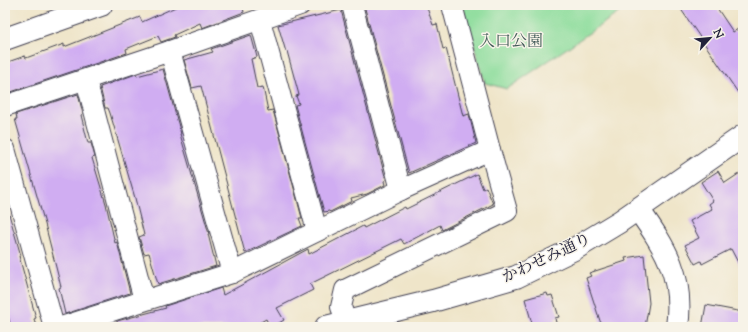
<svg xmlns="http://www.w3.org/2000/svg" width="748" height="332" font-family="'Sorts Mill Goudy','Noto Serif JP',serif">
	<rect width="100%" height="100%" fill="#f7f3e8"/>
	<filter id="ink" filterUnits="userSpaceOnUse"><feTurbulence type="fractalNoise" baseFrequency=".025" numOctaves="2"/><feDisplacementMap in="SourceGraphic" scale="8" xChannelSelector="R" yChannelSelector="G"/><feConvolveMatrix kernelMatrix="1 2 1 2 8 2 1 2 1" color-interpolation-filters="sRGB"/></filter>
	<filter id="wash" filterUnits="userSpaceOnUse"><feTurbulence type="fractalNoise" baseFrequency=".012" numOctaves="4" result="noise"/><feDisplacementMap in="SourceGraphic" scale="16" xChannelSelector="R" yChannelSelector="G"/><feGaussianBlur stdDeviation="0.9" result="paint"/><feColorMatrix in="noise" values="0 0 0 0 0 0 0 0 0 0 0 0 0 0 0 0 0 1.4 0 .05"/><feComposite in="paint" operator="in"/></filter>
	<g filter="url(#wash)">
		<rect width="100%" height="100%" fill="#efe5c9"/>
		<polygon fill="#8ddd9c" stroke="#58806c" points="462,5 630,5 507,89 485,83"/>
		<g id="blocks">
			<g fill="#d0adf2">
				<polygon points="180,5 242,5 244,12 202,28 200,23 174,35 175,37 161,42 158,36 126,49 127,53 8,93 5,84 5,63 25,56 26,58 64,44 64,47 140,17 142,22"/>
				<polygon points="364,5 426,5 433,25 437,24 443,49 446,48 463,116 469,114 476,143 409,173"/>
				<polygon points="678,5 715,5 733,32 743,26 743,100"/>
				<polygon points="341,10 386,180 384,181 385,185 367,194 351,198 352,201 330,212 329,211 324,212 295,105 299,104 296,96 299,95 287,51 286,52 278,25"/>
				<polygon points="251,35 257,57 251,59 257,88 263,87 268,111 273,110 302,218 299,218 302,226 245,253 201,86 192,88 184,60 213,52 211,49"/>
				<polygon points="163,69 181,134 180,134 209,234 208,234 216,266 158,284 149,253 144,254 139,237 144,235 135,198 110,113 108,108 105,108 100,87 136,74 137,76"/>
				<polygon points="78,94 83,114 81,115 88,143 91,143 95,157 92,158 106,204 115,243 117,242 130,293 65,314 59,288 61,287 45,224 15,119 17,119 16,114"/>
				<polygon points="718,171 725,183 743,171 743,272 731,249 702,264 701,261 695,264 685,245 699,238 690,221 712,209 709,204 713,201 701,182"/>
				<polygon points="477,174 483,189 486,187 493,204 442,230 440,225 404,244 401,239 310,284 313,290 277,308 284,320 272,327 270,327 266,319 252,327 117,327 117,321 166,308 165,306 221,288 223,295 308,249 309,254 363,226 364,228 405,207 406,209"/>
				<polygon points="9,214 21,256 19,256 36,318 34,319 36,327 11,327 5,305 5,215"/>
				<polygon points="644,255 649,303 645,327 602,327 586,278 591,276 589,273 626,261 625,258"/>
				<polygon points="547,293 548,296 552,295 559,317 555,318 557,327 533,327 525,299"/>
				<polygon points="706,305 743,312 743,327 702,327"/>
			</g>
		</g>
	</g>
	<g filter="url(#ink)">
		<use href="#blocks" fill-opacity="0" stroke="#413f50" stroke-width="1"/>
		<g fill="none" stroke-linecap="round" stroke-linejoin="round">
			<g stroke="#413f50" stroke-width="22">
				<g id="minor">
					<polyline points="352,5 401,190"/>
					<polyline points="260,20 317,231"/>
					<polyline points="170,51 232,273"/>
					<polyline points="86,80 144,300"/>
					<polyline points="5,106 170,51 300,5"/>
					<polyline points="5,149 54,327"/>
					<polyline points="346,321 341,307 345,290 507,211 490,150"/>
					<polyline points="61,327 232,273 401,190 490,150 452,5"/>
				</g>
			</g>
			<g stroke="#413f50" stroke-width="24">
				<g id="tertiary">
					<polyline points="5,39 101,5"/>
					<path d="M638,209C666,249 684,276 677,327"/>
					<polyline points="326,327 433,301 516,277 576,248 619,222 743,136"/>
				</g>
			</g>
			<use href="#minor" stroke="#fff" stroke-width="20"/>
			<use href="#tertiary" stroke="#fff" stroke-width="22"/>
		</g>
	</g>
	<g text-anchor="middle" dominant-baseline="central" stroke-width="3" stroke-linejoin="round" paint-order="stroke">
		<g font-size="16" fill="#425a58" stroke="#f7f3e8">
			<text x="511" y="42">入口公園</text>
		</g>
		<g font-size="16" fill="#22223b" stroke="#f7f3e8">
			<text transform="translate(547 259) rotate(-25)">かわせみ通り</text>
		</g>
	</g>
	<rect width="748" height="332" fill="none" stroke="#f7f3e8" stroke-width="20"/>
	<g transform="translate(710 38) rotate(63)" stroke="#f7f3e8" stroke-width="3" paint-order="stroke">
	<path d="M0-3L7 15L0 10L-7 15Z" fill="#22223b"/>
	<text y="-6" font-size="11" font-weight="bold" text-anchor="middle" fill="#22223b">N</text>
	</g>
</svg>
